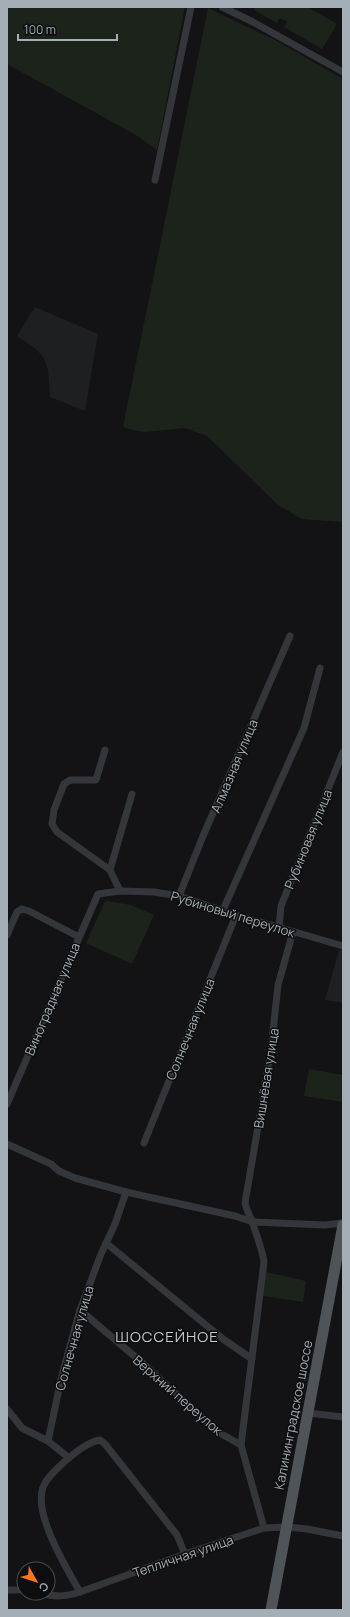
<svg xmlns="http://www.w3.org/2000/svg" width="350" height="1617" font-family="Manrope,sans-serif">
	<rect width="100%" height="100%" fill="#131315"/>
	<g fill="#1e1f22">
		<polygon points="35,307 98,334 85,411 50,397 48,369 43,357 36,349 17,336"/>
		<polygon points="339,950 343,951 343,1003 325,1000"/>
	</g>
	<g fill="#1b231a">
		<polygon points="7,7 185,7 157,150 136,135 7,64"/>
		<polygon points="255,7 308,7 337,24 322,49 284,27 287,22 280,18 277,23 254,10"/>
		<polygon points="208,8 275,40 343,79 343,522 302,519 278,505 207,436 185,428 145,432 133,430 123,427"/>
		<polygon points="107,901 131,905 154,915 132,964 86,943 104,903"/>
		<polygon points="309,1069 343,1075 343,1102 304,1096"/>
		<polygon points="266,1272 306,1281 303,1302 263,1296"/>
	</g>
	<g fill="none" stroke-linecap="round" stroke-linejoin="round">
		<g stroke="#33363a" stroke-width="7">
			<polyline points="222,7 253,22 343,72"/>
			<polyline points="155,180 191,7"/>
			<polyline points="105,750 96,780 70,780 64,784 54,810 52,824 57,832 110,870"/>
			<polyline points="120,891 110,870 132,794"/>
			<polyline points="179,896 203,836 290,636"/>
			<polyline points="223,910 304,728 320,668"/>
			<polyline points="279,927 281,906 343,752"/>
			<polyline points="7,935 17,912 22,909 29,911 79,937"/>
			<polyline points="7,1104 98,894 120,891 154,892 179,896 236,915 343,946"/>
			<polyline points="144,1143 236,915"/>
			<polyline points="7,1144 51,1164 59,1171 75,1178 126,1192 235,1216 253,1222 325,1225 343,1223"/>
			<polyline points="106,1243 223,1339 252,1359"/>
			<polyline points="80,1310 146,1366 218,1432 241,1445"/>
			<polyline points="7,1409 22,1428 48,1441 69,1458"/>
			<polyline points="308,1413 343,1417"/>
			<polyline points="48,1441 62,1375 80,1310 101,1254 115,1224 126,1192"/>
			<path d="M264,1528L241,1445L264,1262C262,1249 257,1237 253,1224C251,1216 247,1213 245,1203L271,1050L278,985L293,932"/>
			<polyline points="7,1590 24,1590"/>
			<path d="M80,1592C67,1569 31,1511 44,1485C48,1476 57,1469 64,1462C73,1454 87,1442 100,1440L105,1444L177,1535L185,1554"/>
			<path d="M39,1593C56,1597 64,1597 80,1592L185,1554L264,1528L287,1527L307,1529L343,1536"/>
		</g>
		<polyline stroke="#4f5459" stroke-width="11" points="271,1610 343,1225"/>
	</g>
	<g text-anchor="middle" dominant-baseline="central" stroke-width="3" stroke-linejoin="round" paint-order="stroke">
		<g font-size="13" fill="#a3aeb6" stroke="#0e0e10">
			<text transform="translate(234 766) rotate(-67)">Алмазная улица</text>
			<text transform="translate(308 839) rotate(-68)">Рубиновая улица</text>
			<text transform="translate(233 914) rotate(17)">Рубиновый переулок</text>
			<text transform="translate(52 999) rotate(-67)">Виноградная улица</text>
			<text transform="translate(190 1029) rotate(-68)">Солнечная улица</text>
			<text transform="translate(266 1078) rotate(-81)">Вишнёвая улица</text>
			<text transform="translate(74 1338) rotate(-74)">Солнечная улица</text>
			<text transform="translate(178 1395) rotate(41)">Верхний переулок</text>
			<text transform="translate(293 1415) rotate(-79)">Калининградское шоссе</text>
			<text transform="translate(183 1556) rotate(-19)">Тепличная улица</text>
		</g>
		<g font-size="15" letter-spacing="1" fill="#c4ccd2" stroke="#0e0e10">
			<text x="167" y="1336">ШОССЕЙНОЕ</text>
		</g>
	</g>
	<rect width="350" height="1617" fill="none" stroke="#a3aeb6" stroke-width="16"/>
	<g transform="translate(36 1581) rotate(129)"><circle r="19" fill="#0e0e10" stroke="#4a4e52"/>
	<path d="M0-3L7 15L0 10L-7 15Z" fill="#ff7520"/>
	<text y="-6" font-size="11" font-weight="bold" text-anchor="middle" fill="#a3aeb6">С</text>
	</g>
	<path d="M18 34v6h99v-6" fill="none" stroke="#a3aeb6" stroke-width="2"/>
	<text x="24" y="34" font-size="12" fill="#a3aeb6" stroke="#0e0e10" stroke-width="3" paint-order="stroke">100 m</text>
</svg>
